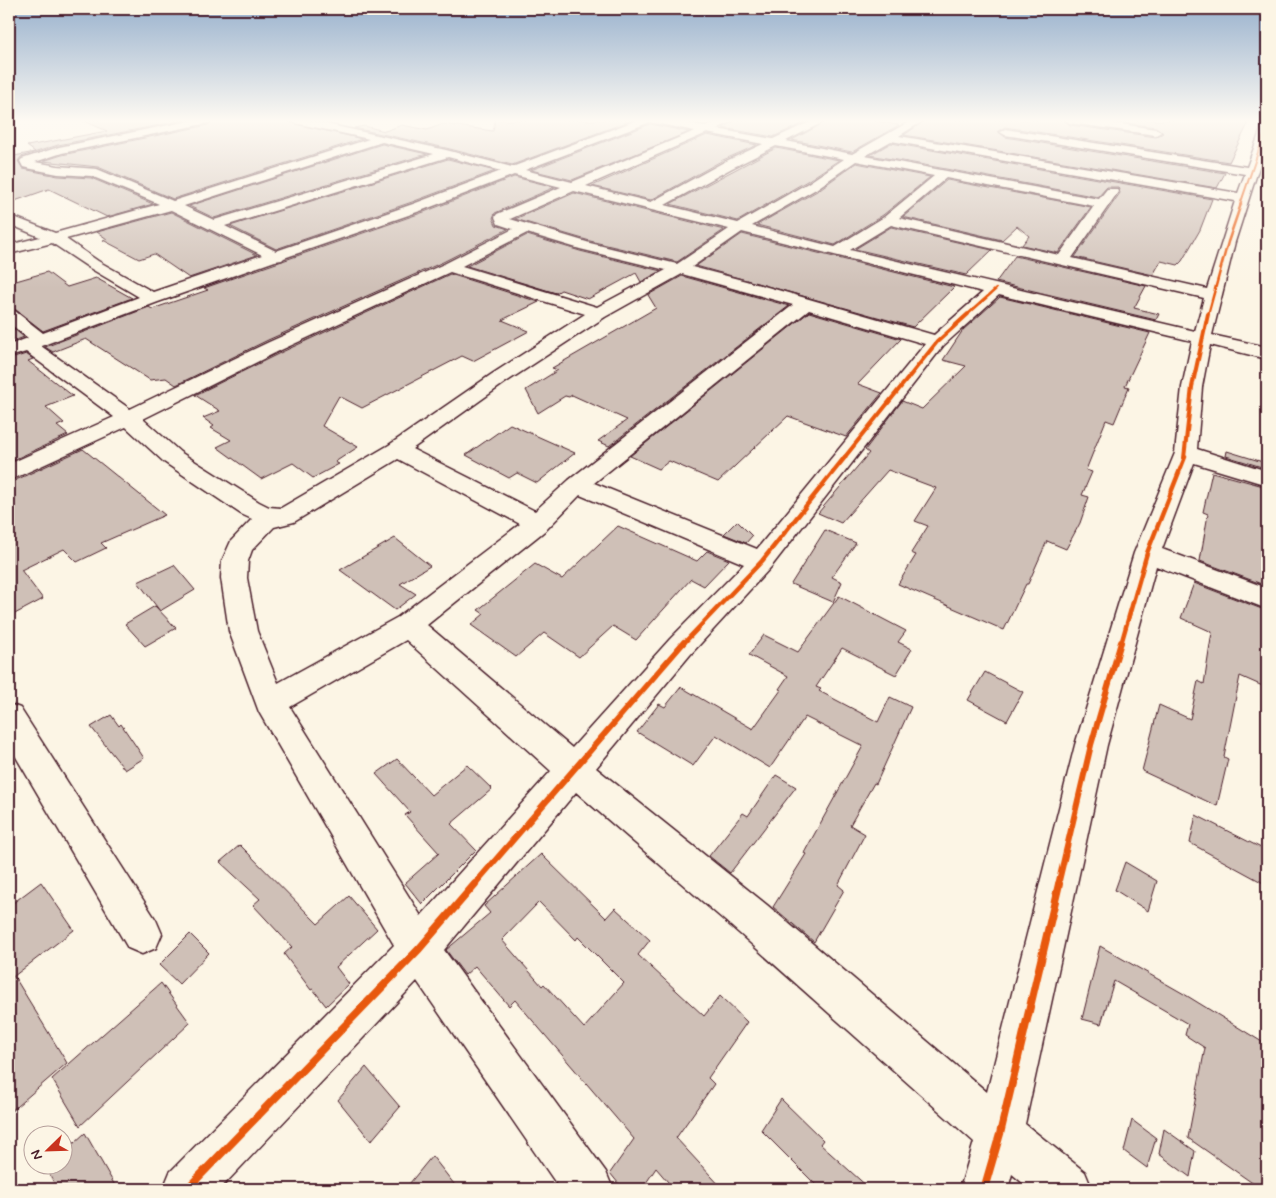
<svg xmlns="http://www.w3.org/2000/svg" width="1276" height="1198" font-family="Mynerve,sans-serif">
	<rect width="100%" height="100%" fill="#fcf5e5"/>
	<filter id="ink" filterUnits="userSpaceOnUse"><feTurbulence type="fractalNoise" baseFrequency=".02" numOctaves="2"/><feDisplacementMap in="SourceGraphic" scale="10" xChannelSelector="R" yChannelSelector="G"/><feConvolveMatrix kernelMatrix="1 2 1 2 8 2 1 2 1" color-interpolation-filters="sRGB"/></filter>
	<g filter="url(#ink)">
		<g fill="#cfc0b7" stroke="#4a1f2b" fill-rule="evenodd">
			<polygon points="82,120 185,120 58,145 21,157 18,161 23,169 58,176 91,178 153,204 107,217 49,189 9,203 9,157 35,152 27,146 107,131"/>
			<polygon points="215,120 280,120 362,139 173,199 98,167 43,161 62,155 208,125"/>
			<polygon points="495,120 632,120 512,165 446,148 354,128 364,126 385,131 402,125 427,130 443,124 493,131"/>
			<polygon points="736,120 810,120 773,137 723,128"/>
			<polygon points="829,120 867,120 899,125 852,152 792,140"/>
			<polygon points="926,120 1063,120 1070,125 1156,137 1163,133 1156,127 1103,120 1247,120 1246,124 1248,124 1229,162 1005,127 998,131 1005,137 1225,173 1217,188 904,135"/>
			<polygon points="650,124 689,132 572,180 531,170"/>
			<polygon points="707,135 757,145 723,160 651,200 592,186"/>
			<polygon points="891,143 1212,199 1200,230 1182,261 1178,265 1161,261 1153,275 1075,257 1120,193 1118,187 1107,187 1098,197 870,155"/>
			<polygon points="382,144 427,154 214,218 189,206"/>
			<polygon points="776,148 839,160 807,181 738,221 670,204"/>
			<polygon points="448,159 495,171 412,202 276,249 230,226"/>
			<polygon points="856,163 930,177 883,215 835,245 757,225 817,191"/>
			<polygon points="514,177 555,187 495,213 493,218 496,225 508,229 443,262 268,340 176,385 166,378 150,380 86,339 53,352 45,347 149,307 152,309 208,290 204,288 424,212"/>
			<polygon points="947,180 1091,207 1058,253 1022,245 1029,236 1017,226 1002,240 903,217"/>
			<polygon points="574,193 724,230 677,262 590,241 515,219"/>
			<polygon points="171,212 257,255 189,278 154,254 139,259 103,240 107,239 97,232"/>
			<polygon points="891,227 992,250 966,275 855,249"/>
			<polygon points="742,234 954,287 913,327 696,266"/>
			<polygon points="527,235 580,251 661,271 641,282 636,273 588,299 561,290 556,293 467,266"/>
			<polygon points="1015,256 1146,286 1134,308 1159,314 1156,320 996,282"/>
			<polygon points="47,272 67,287 96,278 132,298 43,331 16,310 9,308 9,283"/>
			<polygon points="450,274 539,302 502,320 529,331 473,361 462,356 362,408 339,396 322,426 358,447 335,462 339,464 313,478 293,463 261,479 217,447 231,440 211,428 214,426 203,418 220,411 195,395 282,352"/>
			<polygon points="682,276 789,306 609,446 598,441 627,420 572,395 569,397 565,396 538,413 526,390 558,370 552,368 656,308 648,295"/>
			<polygon points="1000,297 1150,333 1125,386 1129,387 1114,423 1106,420 1086,470 1092,472 1082,495 1089,497 1080,523 1066,549 1047,541 1028,584 1026,584 1004,630 898,584 916,555 911,553 928,526 915,521 936,488 888,470 841,523 818,513 869,453 865,450 902,401 922,409 966,366 943,360 963,330"/>
			<polygon points="809,312 901,339 858,384 882,393 846,437 788,416 718,482 669,461 659,469 630,456"/>
			<polygon points="9,325 24,337 9,343"/>
			<polygon points="26,354 33,359 28,361 73,396 46,407 64,423 57,426 68,435 9,462 9,356 14,358"/>
			<polygon points="510,424 575,453 537,483 517,473 509,478 466,455"/>
			<polygon points="83,449 165,515 101,543 106,548 77,562 64,549 21,570 43,599 9,617 9,481 18,479"/>
			<polygon points="1227,451 1266,463 1265,468 1226,456"/>
			<polygon points="1212,472 1267,487 1267,586 1200,561 1208,514 1203,512"/>
			<polygon points="737,521 752,536 746,543 724,534"/>
			<polygon points="618,526 697,561 707,551 729,560 704,586 691,579 636,640 613,626 579,657 544,633 516,657 471,625 484,614 478,610 535,564 562,579"/>
			<polygon points="825,530 856,543 832,577 842,582 833,602 791,584"/>
			<polygon points="395,538 430,566 400,584 416,594 395,610 340,570"/>
			<polygon points="174,565 195,590 160,611 138,582"/>
			<polygon points="1194,583 1267,611 1267,688 1240,676 1224,757 1228,759 1217,806 1142,771 1159,705 1190,719 1198,681 1204,684 1212,632 1181,618"/>
			<polygon points="839,596 906,631 898,642 912,649 896,675 842,648 816,687 821,689 819,691 878,722 890,697 911,707 876,784 874,783 850,825 865,834 838,885 844,890 814,942 773,907 806,854 804,853 863,746 805,717 770,768 716,735 693,766 637,732 659,704 665,707 681,687 753,729 781,690 779,689 788,676 749,655 764,635 798,652"/>
			<polygon points="155,606 176,628 145,646 125,624"/>
			<polygon points="985,672 1023,692 1007,721 968,700"/>
			<polygon points="111,715 119,726 121,724 144,758 125,770 91,727"/>
			<polygon points="397,759 431,795 467,765 492,789 451,824 476,850 422,904 405,883 439,853 405,815 410,812 376,774"/>
			<polygon points="776,775 796,787 730,873 709,856 743,813 748,816"/>
			<polygon points="1196,815 1267,851 1267,885 1190,843"/>
			<polygon points="240,845 318,924 349,896 377,929 336,967 349,984 326,1006 313,989 311,990 284,954 292,947 253,905 260,899 220,862"/>
			<path d="M541,854L606,918L615,908L650,940L638,955L704,1016L720,996L747,1022L708,1078L714,1084L676,1138L723,1189H674L656,1168L642,1189H623L610,1173L634,1139L515,1000L509,1006L475,966L465,975L446,950L490,913L484,906ZM539,902L576,940L578,937L624,983L584,1028L544,984L542,986L502,940Z"/>
			<polygon points="1125,862 1157,881 1148,911 1115,890"/>
			<polygon points="41,882 74,930 14,976 67,1063 9,1113 9,906"/>
			<polygon points="190,934 209,953 179,984 159,965"/>
			<polygon points="1100,946 1184,994 1267,1045 1267,1189 1261,1189 1188,1138 1205,1048 1185,1035 1188,1024 1114,981 1101,1024 1082,1019"/>
			<polygon points="161,983 190,1023 80,1126 52,1079"/>
			<polygon points="366,1067 400,1107 371,1141 338,1100"/>
			<polygon points="781,1099 823,1140 820,1144 870,1189 820,1189 761,1130"/>
			<polygon points="1132,1120 1156,1138 1147,1168 1124,1151"/>
			<polygon points="1164,1129 1195,1151 1190,1177 1159,1154"/>
			<polygon points="85,1133 117,1189 57,1189 47,1169 51,1166 62,1166 62,1154"/>
			<polygon points="432,1156 458,1189 405,1189"/>
		</g>
		<g fill="none" stroke-linecap="round" stroke-linejoin="round">
			<g stroke="#4a1f2b" stroke-width="3">
				<g id="minor">
					<path d="M194,120H213L208,123L62,153L35,162L58,166L97,169L173,201L369,139L295,123L290,120H308L446,150L512,167L637,120H669L705,126L721,120H734L717,129L773,139L814,120H827L786,141L852,154L912,120H924L899,136L1238,193L1245,174L1005,135L1000,132L1005,129L1247,167L1262,126L1267,123V142L1235,242L1212,335L1267,347V359L1210,345L1202,387L1197,449L1267,471V485L1194,463L1162,549L1267,588V609L1156,566L1107,745L1025,1124L1085,1172L1092,1189H1030L1012,1174L1008,1189H960L974,1142L739,933L576,792L444,950L606,1172L613,1189H560L417,981L220,1189H163L170,1172L394,945L259,712L229,631L221,578L222,561L231,541L252,519L241,514L164,462L126,427L17,477L9,479V464L114,417L26,352L13,356L9,354V345L28,338L9,323V310L15,311L43,333L139,297L88,267L52,243L9,254V245L40,237L9,224V215L55,233L159,204L91,176L58,174L27,168L23,167L20,161L22,159L59,147ZM650,122L695,131L572,182L525,170ZM707,133L763,144L724,162L651,202L586,186ZM891,141L1235,201L1207,289L1072,258L1118,192L1117,189H1107L1099,199L865,156ZM382,142L434,154L214,220L184,206ZM776,146L844,159L808,183L738,223L665,205L732,168ZM448,157L501,171L413,204L276,251L225,226ZM856,161L934,176L884,217L835,247L752,226L816,189ZM514,175L561,187L497,214L495,217L498,224L513,229L444,264L269,342L130,409L41,346L158,302L275,261L282,260L284,258L423,210ZM946,178L1094,206L1059,255L899,218ZM574,191L729,229L677,264L590,243L510,219ZM171,210L262,255L153,292L98,261L66,239ZM891,225L1204,298L1195,331L850,250ZM742,232L983,292L934,335L746,281L692,267ZM527,233L580,249L666,270L597,307L462,266ZM450,272L585,314L492,374L389,445L281,508L269,507L259,502L180,452L143,419L281,350ZM682,274L793,305L569,480L535,511L412,449L506,382L605,317ZM999,295L1192,341L1182,387L1175,453L1134,553L1075,745L987,1092L767,905L596,768L690,655L771,567L943,346ZM809,310L925,344L757,549L594,483ZM398,459L520,524L398,617L278,683L257,631L247,578L248,561L252,550L274,527L294,522ZM580,495L744,564L670,639L572,748L427,625L547,529ZM406,640L551,771L421,916L290,707Z"/>
					<polygon points="1065,120 1091,120 1156,129 1161,132 1156,135 1070,123"/>
					<polygon points="9,704 20,708 156,920 162,934 156,948 142,954 128,948 9,745"/>
				</g>
			</g>
			<use href="#minor" fill="#fcf5e5" fill-rule="evenodd"/>
			<g stroke="#fcf5e5" stroke-width="3">
				<polyline id="cycleway-far5" points="1240,205 1267,126"/>
			</g>
			<g stroke="#fcf5e5" stroke-width="4.5">
				<g id="cycleway-far4">
					<polyline points="967,315 996,289"/>
					<polyline points="1208,315 1228,242 1241,204"/>
				</g>
			</g>
			<g stroke="#fcf5e5" stroke-width="6">
				<g id="cycleway-far3">
					<polyline points="844,458 937,342 968,314"/>
					<polyline points="1184,458 1192,387 1208,314"/>
				</g>
			</g>
			<g stroke="#fcf5e5" stroke-width="8">
				<g id="cycleway-far2">
					<polyline points="683,644 762,561 845,457"/>
					<polyline points="1121,644 1147,553 1185,457"/>
				</g>
			</g>
			<g stroke="#fcf5e5" stroke-width="9">
				<g id="cycleway-far1">
					<polyline points="474,885 684,642"/>
					<polyline points="1058,885 1091,745 1121,642"/>
				</g>
			</g>
			<g stroke="#fcf5e5" stroke-width="11">
				<g id="cycleway">
					<polyline points="187,1189 419,949 475,884"/>
					<polyline points="984,1189 1000,1134 1059,884"/>
				</g>
			</g>
			<use href="#cycleway-far5" stroke="#e8590c" stroke-width="2"/>
			<use href="#cycleway-far4" stroke="#e8590c" stroke-width="2.5"/>
			<use href="#cycleway-far3" stroke="#e8590c" stroke-width="4"/>
			<use href="#cycleway-far2" stroke="#e8590c" stroke-width="4.5"/>
			<use href="#cycleway-far1" stroke="#e8590c" stroke-width="6"/>
			<use href="#cycleway" stroke="#e8590c" stroke-width="8"/>
		</g>
	</g>
	<linearGradient id="sky" x2="0" y2="1"><stop stop-color="#98b1cd"/><stop offset="0.42" stop-color="#fefaf3"/><stop offset="1" stop-color="#fefaf3" stop-opacity="0"/></linearGradient>
	<rect width="1276" height="288" fill="url(#sky)"/>
	<rect width="1276" height="1198" fill="none" stroke="#fcf5e5" stroke-width="30"/>
	<rect x="15" y="15" width="1246" height="1168" fill="none" stroke="#4a1f2b" stroke-width="2" filter="url(#ink)"/>
	<g transform="translate(48 1150) rotate(247)"><circle r="24" fill="#fcf5e5" stroke="#b59f9b"/>
	<path d="M0-4L9 19L0 12L-9 19Z" fill="#c8321e"/>
	<text y="-8" font-size="14" font-weight="bold" text-anchor="middle" fill="#4a1f2b">N</text>
	</g>
</svg>
